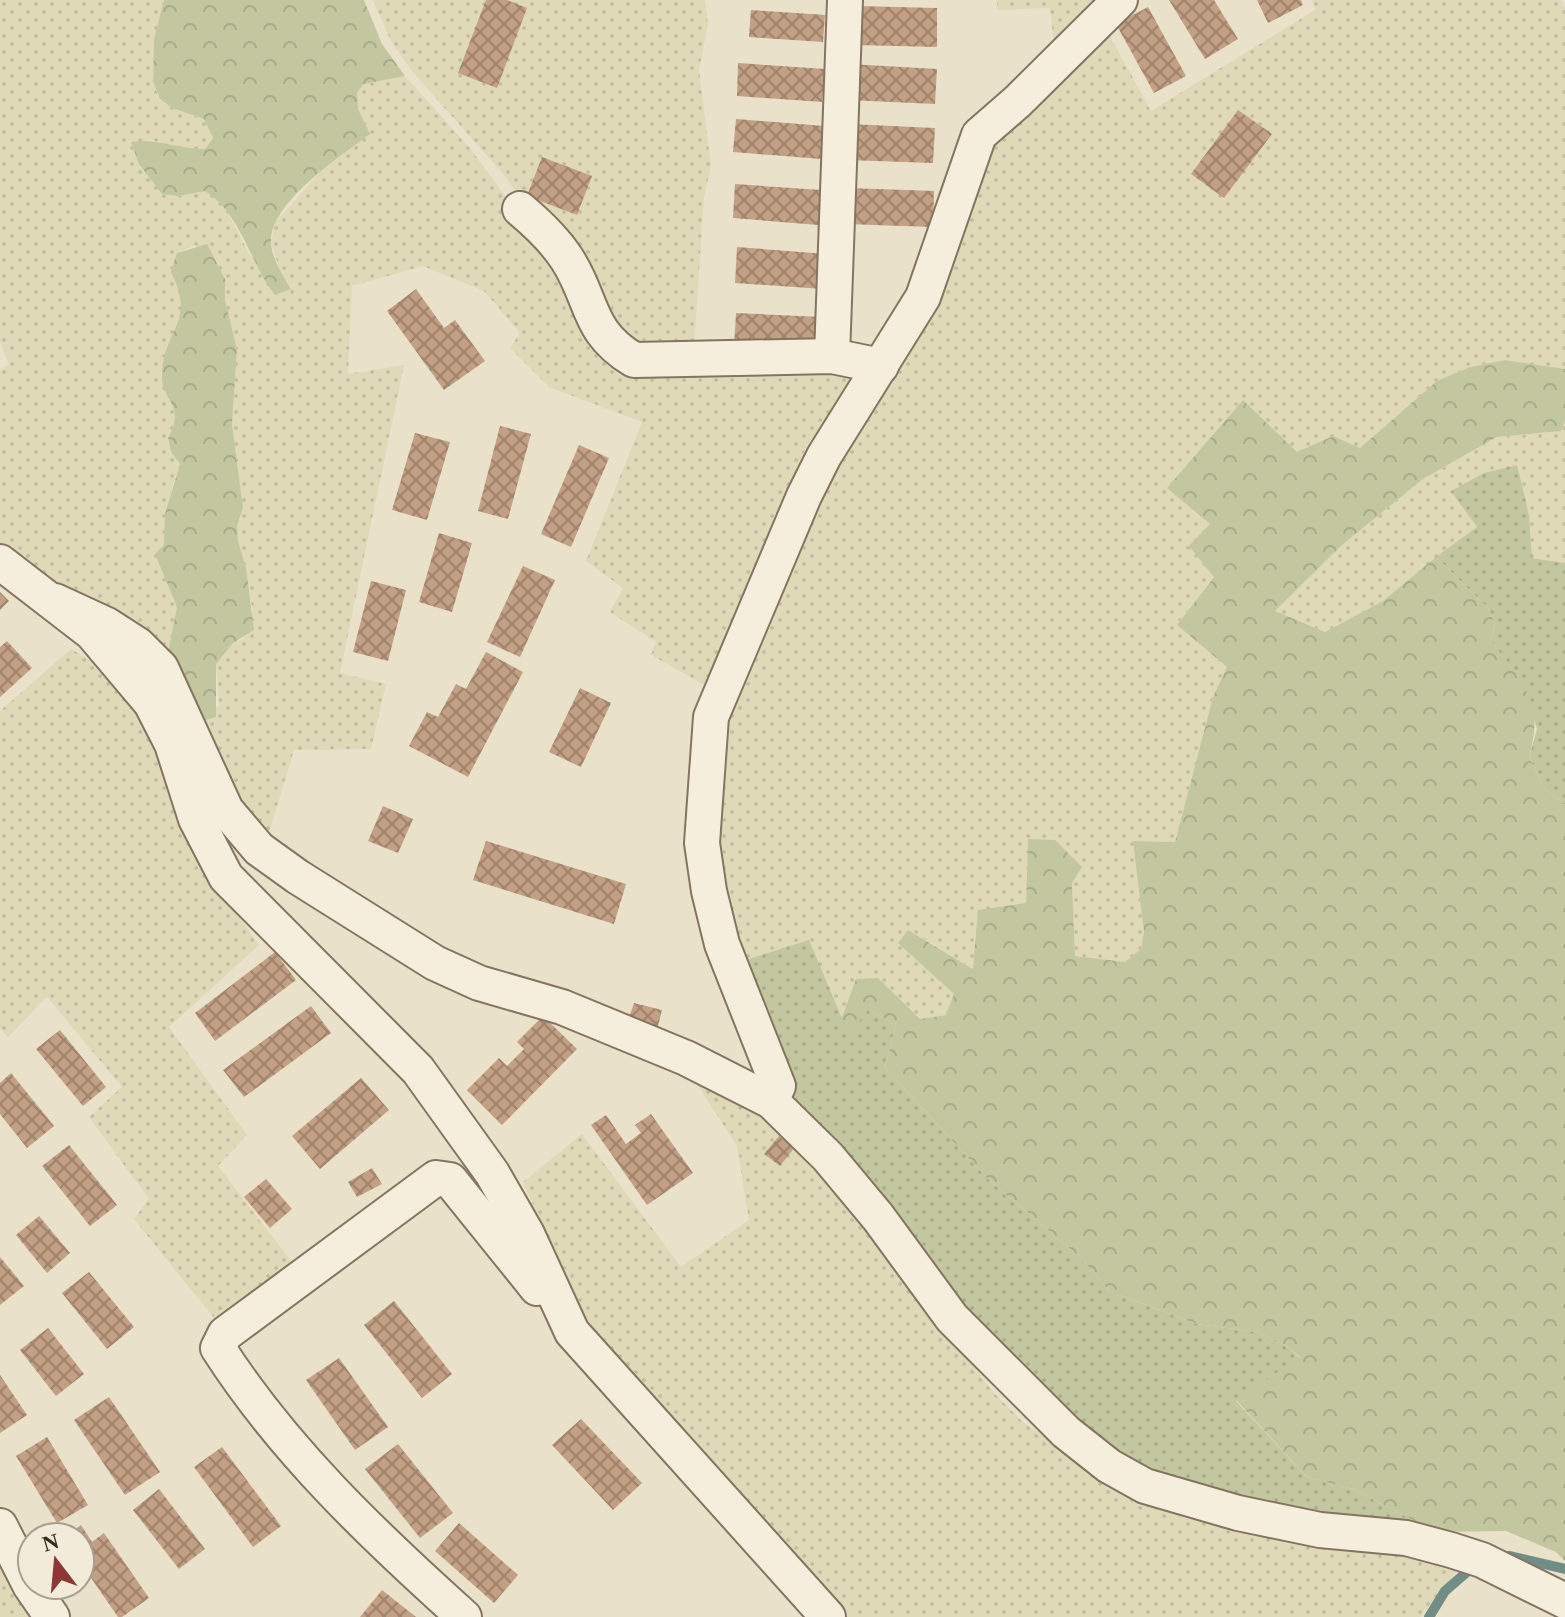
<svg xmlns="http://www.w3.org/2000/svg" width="1565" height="1617" font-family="Georgia,serif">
	<defs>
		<pattern id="farmland-dots" width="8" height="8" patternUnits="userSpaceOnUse" patternTransform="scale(2)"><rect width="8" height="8" fill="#dfd9b8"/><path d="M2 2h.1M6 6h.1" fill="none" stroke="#c0ba9e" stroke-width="1.8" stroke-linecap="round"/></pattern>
		<pattern id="grass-dots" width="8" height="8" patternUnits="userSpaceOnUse" patternTransform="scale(2)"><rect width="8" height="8" fill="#c2c79f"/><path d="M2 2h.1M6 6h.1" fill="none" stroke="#a7ab89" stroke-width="1.8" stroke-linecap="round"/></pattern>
		<pattern id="forest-crowns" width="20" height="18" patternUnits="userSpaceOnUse" patternTransform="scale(2)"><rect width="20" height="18" fill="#c2c79f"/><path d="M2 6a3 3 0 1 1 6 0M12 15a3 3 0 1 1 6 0" fill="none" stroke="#a7ab89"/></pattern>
		<pattern id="building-cross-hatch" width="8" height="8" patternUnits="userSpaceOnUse" patternTransform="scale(2)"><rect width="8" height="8" fill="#c3a084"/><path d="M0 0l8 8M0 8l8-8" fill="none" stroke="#9f836c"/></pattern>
	</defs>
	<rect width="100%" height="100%" fill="#eae1ca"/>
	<g fill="url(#farmland-dots)">
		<polygon points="0,0 164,0 154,39 153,81 160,100 172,108 204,119 213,138 205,149 178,149 148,139 179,196 205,191 222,201 249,254 291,288 278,265 271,242 275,223 319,173 369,134 358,109 357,92 364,84 405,76 469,147 517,212 545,239 598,342 849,369 851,379 848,391 807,445 708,687 651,655 656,642 610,612 623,588 586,561 642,422 549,387 510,348 520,333 484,291 423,266 352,286 348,374 404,365 340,673 386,684 371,749 294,750 266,843 242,823 198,722 219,706 216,664 233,643 243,639 253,611 238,542 237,526 243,508 232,424 237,349 225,300 225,279 195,245 177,253 182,293 180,324 164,359 161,377 177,411 175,425 168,438 171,452 180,464 171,491 164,545 156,554 177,607 166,662 0,547 0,369 9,365 0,341"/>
		<polygon points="373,0 705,0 708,24 699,70 711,166 704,197 694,348 644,349 624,341 505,176 411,70 390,39"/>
		<polygon points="997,0 1107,0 1055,54 1050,8 997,10"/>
		<polygon points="1312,0 1561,0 1565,8 1565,369 1505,360 1470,367 1437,381 1360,449 1333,436 1297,452 1167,487 1210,524 1214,577 1177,625 1227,667 1213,697 1175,842 1134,841 1144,932 1141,949 1125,962 1075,956 1072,882 1028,839 1026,904 974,969 909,930 954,995 946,1015 920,1019 878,978 856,979 840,1021 809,941 739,962 719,891 720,734 757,634 986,144 1105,27 1151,111 1315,10"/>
		<polygon points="1565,421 1565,563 1532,558 1529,515 1516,465 1452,490 1477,527 1383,601 1325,632 1275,611 1342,545 1423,479 1498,437 1561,431"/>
		<polygon points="71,649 108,670 151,732 193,854 259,945 169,1027 247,1135 218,1166 295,1266 219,1324 134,1219 149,1199 89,1117 122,1087 47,997 8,1037 0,1028 0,711"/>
		<polygon points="689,1072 780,1119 994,1393 1025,1424 1062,1448 1180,1517 1234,1529 1452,1563 1456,1572 1420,1617 842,1617 699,1455 577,1307 523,1182 582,1134 681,1267 749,1220 737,1146"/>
		<polygon points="0,1541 42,1617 0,1617"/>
	</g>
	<g fill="url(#grass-dots)">
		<polygon points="1517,465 1529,515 1532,558 1565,563 1565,803 1546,791 1529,757 1537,729 1521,682 1491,641 1495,625 1489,609 1436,557 1477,527 1451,491 1484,473"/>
		<polygon points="809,940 849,1035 867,1010 896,1024 885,1068 987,1178 1081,1258 1109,1291 1197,1324 1257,1332 1285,1345 1300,1358 1236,1401 1307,1477 1353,1489 1436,1532 1238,1504 1102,1451 957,1312 792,1095 739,962"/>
	</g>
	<g fill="url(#forest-crowns)">
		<path d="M164,0H364L382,44L405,76L364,84L357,92L358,109L370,134C341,156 269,203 271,243C272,259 283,275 291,289L275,295C250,263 240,212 205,191L179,196L162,194L139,164L131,142C156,138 177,149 205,149L213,138L204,119L172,108L160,99L153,81L154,39Z"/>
		<path d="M207,244L225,279V300L237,349L232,424L243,508L237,526L238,541L246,568L254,630L233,643L216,664V717L198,722L166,662L177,607L155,554L164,545L165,514L180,464L171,452L168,438C187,404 161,403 162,374C163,330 197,323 171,272L177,253Z"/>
		<path d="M1505,360L1565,369V421L1561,431L1497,437L1423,479L1342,545L1275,611L1325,632L1383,601L1436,557L1489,609L1495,625L1491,641C1523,685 1545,700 1529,757L1546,791L1565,803V1561L1556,1552L1506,1531L1436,1532L1353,1489L1307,1477L1236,1400L1300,1357L1285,1345L1257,1332L1197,1324L1109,1291L1081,1258L987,1178L885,1068L896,1024L867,1010L849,1036L840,1022L856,979L878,978L920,1019L946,1015L954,994L898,943L908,930L973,969L978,910L1026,903L1028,839L1055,840L1082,867L1072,883L1075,956L1125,962L1141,949L1144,932L1133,841L1175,842L1213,697L1227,667L1177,625L1214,577L1189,546L1210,524L1167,488L1243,400L1297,452L1333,436L1360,448L1437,381L1470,367Z"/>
	</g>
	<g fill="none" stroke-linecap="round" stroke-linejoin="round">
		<g stroke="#718d86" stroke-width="10">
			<polyline points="1501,1557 1510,1556 1565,1569"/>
			<polyline points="1429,1617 1445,1591 1475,1565"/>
		</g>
	</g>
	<g fill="url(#building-cross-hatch)">
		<polygon points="486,0 507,0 527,8 497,88 458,73"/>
		<polygon points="1169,0 1214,0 1238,39 1205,59"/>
		<polygon points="1257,0 1301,0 1303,5 1268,23"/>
		<polygon points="856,6 937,8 937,47 855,45"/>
		<polygon points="1148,7 1186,76 1154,93 1116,24"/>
		<polygon points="751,10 825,15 823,42 749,37"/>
		<polygon points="738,63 825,69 822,102 737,96"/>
		<polygon points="849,64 937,69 935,104 847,100"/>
		<polygon points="1238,110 1272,134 1224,198 1191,174"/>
		<polygon points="736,119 824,126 821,159 733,152"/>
		<polygon points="849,124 935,128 933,163 847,160"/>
		<polygon points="542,157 592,176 577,215 527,196"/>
		<polygon points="735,184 821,190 818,225 733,218"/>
		<polygon points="847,188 934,191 933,227 845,224"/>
		<polygon points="737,247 826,254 823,289 735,283"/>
		<polygon points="416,289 444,328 455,320 485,361 444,390 387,311"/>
		<polygon points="736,313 821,317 820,352 734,348"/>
		<polygon points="500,426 531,434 508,519 478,511"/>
		<polygon points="415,433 450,442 427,520 392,510"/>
		<polygon points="579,445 609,458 571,547 541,534"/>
		<polygon points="439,533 472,543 452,612 419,602"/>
		<polygon points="523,566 555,580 520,657 487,642"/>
		<polygon points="371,581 406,590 388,661 353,652"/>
		<polygon points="0,592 9,601 0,610"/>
		<polygon points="7,641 32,668 0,697 0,647"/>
		<polygon points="486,652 523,672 468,777 409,746 427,712 438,717 456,684 466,689"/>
		<polygon points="580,688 611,703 581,767 549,752"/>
		<polygon points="383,806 413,819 398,853 368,841"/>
		<polygon points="486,841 626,884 614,924 473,880"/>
		<polygon points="275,952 296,980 215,1041 195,1013"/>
		<polygon points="634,1003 662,1010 658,1026 629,1018"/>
		<polygon points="311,1006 331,1033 244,1097 223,1070"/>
		<polygon points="543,1016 577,1049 502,1125 467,1090 499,1058 507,1066 524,1049 517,1042"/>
		<polygon points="60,1030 106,1087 83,1106 36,1049"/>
		<polygon points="11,1073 54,1126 27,1148 0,1114 0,1083"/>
		<polygon points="361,1078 389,1110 320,1169 292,1136"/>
		<polygon points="651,1114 693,1173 647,1205 591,1125 606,1115 626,1144 641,1133 635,1125"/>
		<polygon points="779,1136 794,1148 780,1166 764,1154"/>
		<polygon points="69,1145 117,1205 90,1226 42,1166"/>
		<polygon points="372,1168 382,1184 357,1197 348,1182"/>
		<polygon points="266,1179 292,1209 270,1228 244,1197"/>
		<polygon points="39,1216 70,1253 47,1273 16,1235"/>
		<polygon points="0,1257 24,1286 0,1305"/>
		<polygon points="89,1272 134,1327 107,1349 62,1293"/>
		<polygon points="394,1301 452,1374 422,1398 364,1325"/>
		<polygon points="48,1328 84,1374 56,1396 20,1350"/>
		<polygon points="339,1358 388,1427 355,1450 306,1380"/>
		<polygon points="0,1375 27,1415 0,1433"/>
		<polygon points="109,1397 160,1472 125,1495 74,1420"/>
		<polygon points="581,1419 642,1483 613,1510 552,1445"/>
		<polygon points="47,1437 88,1505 57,1523 16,1456"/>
		<polygon points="398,1444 453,1513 420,1538 365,1469"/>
		<polygon points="222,1447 281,1526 253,1547 194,1467"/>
		<polygon points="159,1489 205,1549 179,1569 133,1510"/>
		<polygon points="459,1523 518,1575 494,1603 435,1551"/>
		<polygon points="81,1525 92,1542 104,1533 149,1598 122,1617 118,1617 80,1562 80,1537 64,1537"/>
		<polygon points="382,1590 416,1617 360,1617"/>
	</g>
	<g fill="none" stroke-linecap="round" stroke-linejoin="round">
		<g stroke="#857460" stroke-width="38">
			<g id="street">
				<path d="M520,209C538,224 554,239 567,259C594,301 586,331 634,360L832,356L881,366"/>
				<polyline points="832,356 845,0"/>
				<polyline points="0,562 92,633 151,703 172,744 196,819 226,877 418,1070 492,1173 527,1234 572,1332 828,1617"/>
				<polyline points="55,601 107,625 138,645 161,668 226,810 259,849 298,877 435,963 479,983 562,1007 686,1058 771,1101 828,1157 878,1217 952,1318 1066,1432 1109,1466 1145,1486 1238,1513 1320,1530 1406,1538 1451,1550 1482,1560 1565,1601"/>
				<polyline points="771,1101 778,1086 722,944 709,891 702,843 711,717 804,496 824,456 923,297 979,135 1018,101 1120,0"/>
				<polyline points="0,1526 30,1585 52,1617"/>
				<path d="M464,1617C374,1536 284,1451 218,1348L225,1334L436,1178L450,1180L537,1288"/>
			</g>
		</g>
		<use href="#street" stroke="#f5eedc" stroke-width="34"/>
	</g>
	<g transform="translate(56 1561) rotate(344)"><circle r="38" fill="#f2ebd9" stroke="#a79f90" stroke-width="2"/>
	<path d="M0-6L14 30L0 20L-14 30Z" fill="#8d3837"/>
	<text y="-12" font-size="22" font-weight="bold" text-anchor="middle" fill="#372c22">N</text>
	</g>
</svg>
